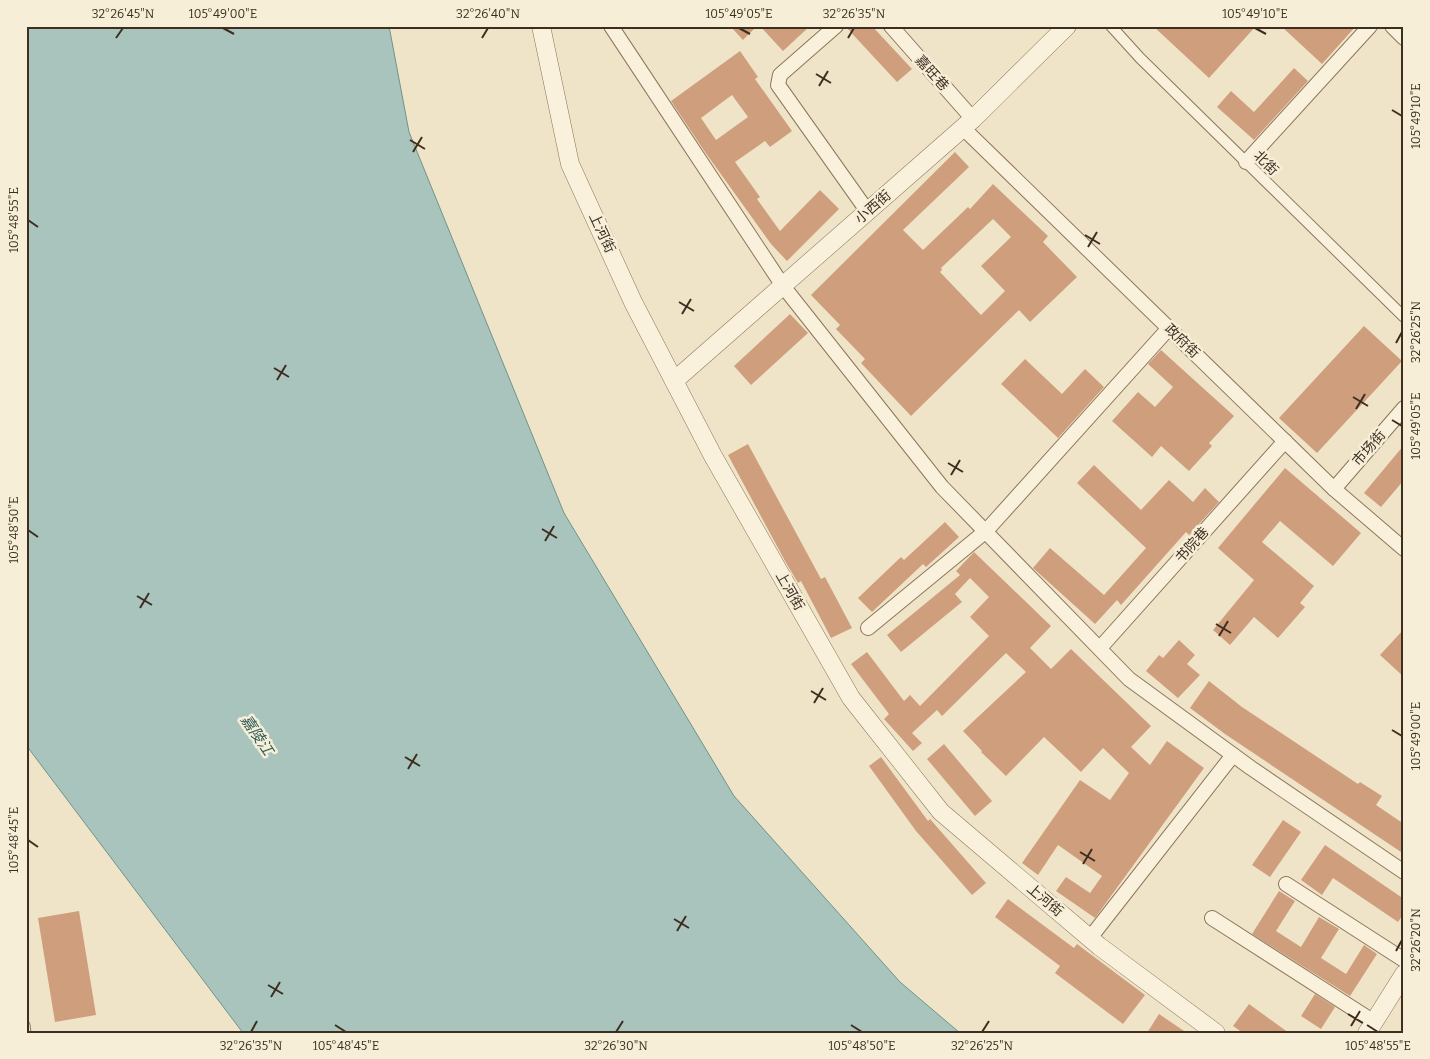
<svg xmlns="http://www.w3.org/2000/svg" width="1430" height="1059" font-family="Bitter,'Noto Sans SC',serif">
	<rect width="100%" height="100%" fill="#f0e4c8"/>
	<polygon fill="#a9c4bc" stroke="#6f938a" points="26,26 389,26 409,132 564,513 734,796 900,982 960,1033 243,1033 26,745"/>
	<g fill="#cf9f7d" fill-rule="evenodd">
		<polygon points="730,26 757,26 743,40"/>
		<polygon points="760,26 810,26 783,51"/>
		<polygon points="845,26 872,26 912,69 897,82"/>
		<polygon points="1153,26 1256,26 1209,78"/>
		<polygon points="1281,26 1356,26 1322,64"/>
		<path d="M740,51L758,77L755,79L792,131L770,147L765,141L735,162L760,197L757,199L780,231L820,190L839,209L787,261L771,244L705,152L671,101ZM732,95L748,117L716,140L701,118Z"/>
		<polygon points="1294,68 1308,81 1254,140 1217,107 1231,91 1254,112"/>
		<path d="M955,152L969,167L903,230L923,250L968,207L970,209L993,184L1048,236L1043,242L1077,277L1030,322L1019,310L911,416L861,363L865,359L836,329L840,325L811,295ZM993,219L1011,237L981,266L1005,291L981,315L940,272L942,270L941,268Z"/>
		<polygon points="790,314 808,333 751,385 734,366"/>
		<polygon points="1364,326 1402,361 1317,453 1279,418"/>
		<polygon points="1161,350 1234,416 1209,443 1212,446 1189,471 1161,446 1152,457 1112,421 1138,392 1155,407 1173,387 1148,364"/>
		<polygon points="1025,359 1062,394 1085,369 1104,387 1058,438 1001,384"/>
		<polygon points="748,444 821,579 825,577 852,628 831,638 801,581 798,583 785,561 728,455"/>
		<polygon points="1404,445 1404,480 1381,507 1364,493"/>
		<polygon points="1094,465 1141,510 1169,480 1193,502 1205,488 1219,502 1189,535 1186,532 1121,605 1117,600 1095,624 1033,568 1050,548 1104,595 1146,548 1077,483"/>
		<polygon points="1285,468 1361,533 1333,566 1280,521 1262,542 1314,586 1300,603 1305,607 1278,638 1254,617 1230,645 1213,630 1254,580 1218,548"/>
		<polygon points="945,522 959,537 926,567 923,564 872,612 858,598 901,557 904,560"/>
		<polygon points="974,552 1051,626 1030,648 1051,669 1071,649 1151,726 1131,747 1150,765 1167,741 1204,768 1095,918 1056,891 1066,877 1090,893 1102,876 1058,845 1038,875 1022,863 1080,780 1110,800 1129,773 1103,748 1081,772 1044,737 1006,776 981,752 982,751 963,731 1026,672 1006,653 942,716 937,710 912,733 922,743 913,751 884,719 889,714 851,664 867,652 904,701 910,695 920,706 989,636 970,617 989,597 970,578 955,594 962,602 901,652 887,635 960,575 956,571"/>
		<polygon points="1404,629 1404,677 1380,655"/>
		<polygon points="1179,640 1195,655 1187,664 1200,675 1178,698 1146,671 1159,655 1163,658"/>
		<polygon points="1209,681 1242,707 1358,784 1360,782 1382,796 1376,805 1404,824 1404,854 1225,734 1190,708"/>
		<polygon points="944,744 992,801 975,816 927,759"/>
		<polygon points="881,757 928,821 930,819 986,883 972,895 916,831 869,766"/>
		<polygon points="1283,820 1301,832 1270,877 1252,865"/>
		<polygon points="1325,845 1404,899 1404,913 1398,922 1333,878 1322,895 1301,880"/>
		<polygon points="1279,891 1295,901 1276,931 1301,947 1319,917 1339,929 1321,958 1346,974 1364,945 1377,954 1350,996 1252,934"/>
		<polygon points="1008,899 1074,948 1077,944 1145,995 1123,1024 1055,973 1060,966 995,917"/>
		<polygon points="79,911 96,1015 55,1022 38,918"/>
		<polygon points="1315,994 1335,1007 1321,1029 1301,1016"/>
		<polygon points="1249,1004 1289,1033 1243,1033 1233,1026"/>
		<polygon points="1159,1014 1187,1033 1147,1033"/>
	</g>
	<g fill="none" stroke-linecap="round" stroke-linejoin="round">
		<g stroke="#8d765c" stroke-width="9">
			<polyline id="service" points="26,1025 27,1033"/>
		</g>
		<g stroke="#8d765c" stroke-width="12">
			<polyline id="pedestrian" points="1111,26 1140,58 1404,317"/>
		</g>
		<g stroke="#8d765c" stroke-width="16">
			<g id="minor">
				<polyline points="611,26 783,286 942,487 1129,679 1251,768 1404,872"/>
				<polyline points="836,26 780,75 778,85 868,212"/>
				<polyline points="891,26 973,119"/>
				<polyline points="1392,26 1404,38"/>
				<polyline points="963,128 1334,489 1404,549"/>
				<polyline points="1246,162 1370,26"/>
				<polyline points="1334,489 1404,408"/>
				<polyline points="868,628 986,531 1169,328"/>
				<polyline points="1100,648 1285,441"/>
				<polyline points="1286,884 1404,960"/>
				<polyline points="1212,918 1374,1022"/>
				<polyline points="1090,938 1233,755"/>
			</g>
		</g>
		<g stroke="#8d765c" stroke-width="19">
			<g id="tertiary">
				<polyline points="541,26 570,164 633,302 713,456 851,698 941,812 1099,946 1216,1033"/>
				<polyline points="674,381 973,119 1067,26"/>
				<polyline points="1367,1033 1404,974"/>
			</g>
		</g>
		<use href="#service" stroke="#faf1dc" stroke-width="7"/>
		<use href="#pedestrian" stroke="#faf1dc" stroke-width="10"/>
		<use href="#minor" stroke="#faf1dc" stroke-width="14"/>
		<use href="#tertiary" stroke="#faf1dc" stroke-width="18"/>
	</g>
	<path fill="none" stroke="#3d2e20" stroke-width="2" d="M223,28L234,34M739,28L750,34M1255,28L1266,34M116,38L123,28M482,38L488,28M848,38L854,28M816,74L831,83M819,86L828,71M1392,110L1402,116M410,140L425,149M413,152L422,137M28,220L38,227M1085,235L1100,244M1088,247L1097,232M679,302L694,311M682,314L691,299M1396,343L1402,332M274,368L289,377M277,380L286,365M1353,397L1368,406M1356,409L1365,394M1392,420L1402,426M948,463L963,472M951,475L960,460M542,529L557,538M28,530L38,537M545,541L554,526M137,596L152,605M140,608L149,593M1216,624L1231,633M1219,636L1228,621M811,691L826,700M814,703L823,688M1392,730L1402,736M405,757L420,766M408,769L417,754M28,840L38,847M1080,852L1095,861M1083,864L1092,849M674,919L689,928M677,931L686,916M1396,951L1402,940M268,985L283,994M271,997L280,982M1348,1014L1363,1023M335,1025L346,1032M851,1025L862,1032M1367,1025L1378,1032M1351,1026L1360,1011M251,1032L257,1021M616,1032L623,1021M982,1032L989,1021"/>
	<g text-anchor="middle" dominant-baseline="central" stroke-width="5" stroke-linejoin="round" paint-order="stroke">
		<g font-size="14" fill="#3d2e20" stroke="#f7eed8">
			<text transform="translate(932 73) rotate(48)">嘉旺巷</text>
			<text transform="translate(1266 163) rotate(45)">北街</text>
			<text transform="translate(873 207) rotate(-41)">小西街</text>
			<text transform="translate(602 233) rotate(65)">上河街</text>
			<text transform="translate(1182 341) rotate(44)">政府街</text>
			<text transform="translate(1369 448) rotate(-49)">市场街</text>
			<text transform="translate(1192 545) rotate(-48)">书院巷</text>
			<text transform="translate(790 591) rotate(60)">上河街</text>
			<text transform="translate(1045 900) rotate(40)">上河街</text>
		</g>
		<g font-size="15" font-style="italic" fill="#2f5d5a" stroke="#f7eed8">
			<text transform="translate(257 735) rotate(56)">嘉陵江</text>
		</g>
	</g>
	<rect width="1430" height="1059" fill="none" stroke="#f7eed8" stroke-width="55"/>
	<rect x="28" y="28" width="1374" height="1004" fill="none" stroke="#3d2e20" stroke-width="2"/>
	<g font-size="12" text-anchor="middle" fill="#3d2e20">
		<text x="123" y="18">32°26'45"N</text>
		<text x="223" y="18">105°49'00"E</text>
		<text x="488" y="18">32°26'40"N</text>
		<text x="739" y="18">105°49'05"E</text>
		<text x="854" y="18">32°26'35"N</text>
		<text x="1255" y="18">105°49'10"E</text>
		<text transform="translate(1416 116) rotate(-90)" y="4">105°49'10"E</text>
		<text transform="translate(14 220) rotate(-90)" y="4">105°48'55"E</text>
		<text transform="translate(1416 332) rotate(-90)" y="4">32°26'25"N</text>
		<text transform="translate(1416 426) rotate(-90)" y="4">105°49'05"E</text>
		<text transform="translate(14 530) rotate(-90)" y="4">105°48'50"E</text>
		<text transform="translate(1416 736) rotate(-90)" y="4">105°49'00"E</text>
		<text transform="translate(14 840) rotate(-90)" y="4">105°48'45"E</text>
		<text transform="translate(1416 940) rotate(-90)" y="4">32°26'20"N</text>
		<text x="251" y="1050">32°26'35"N</text>
		<text x="346" y="1050">105°48'45"E</text>
		<text x="616" y="1050">32°26'30"N</text>
		<text x="862" y="1050">105°48'50"E</text>
		<text x="982" y="1050">32°26'25"N</text>
		<text x="1378" y="1050">105°48'55"E</text>
	</g>
</svg>
